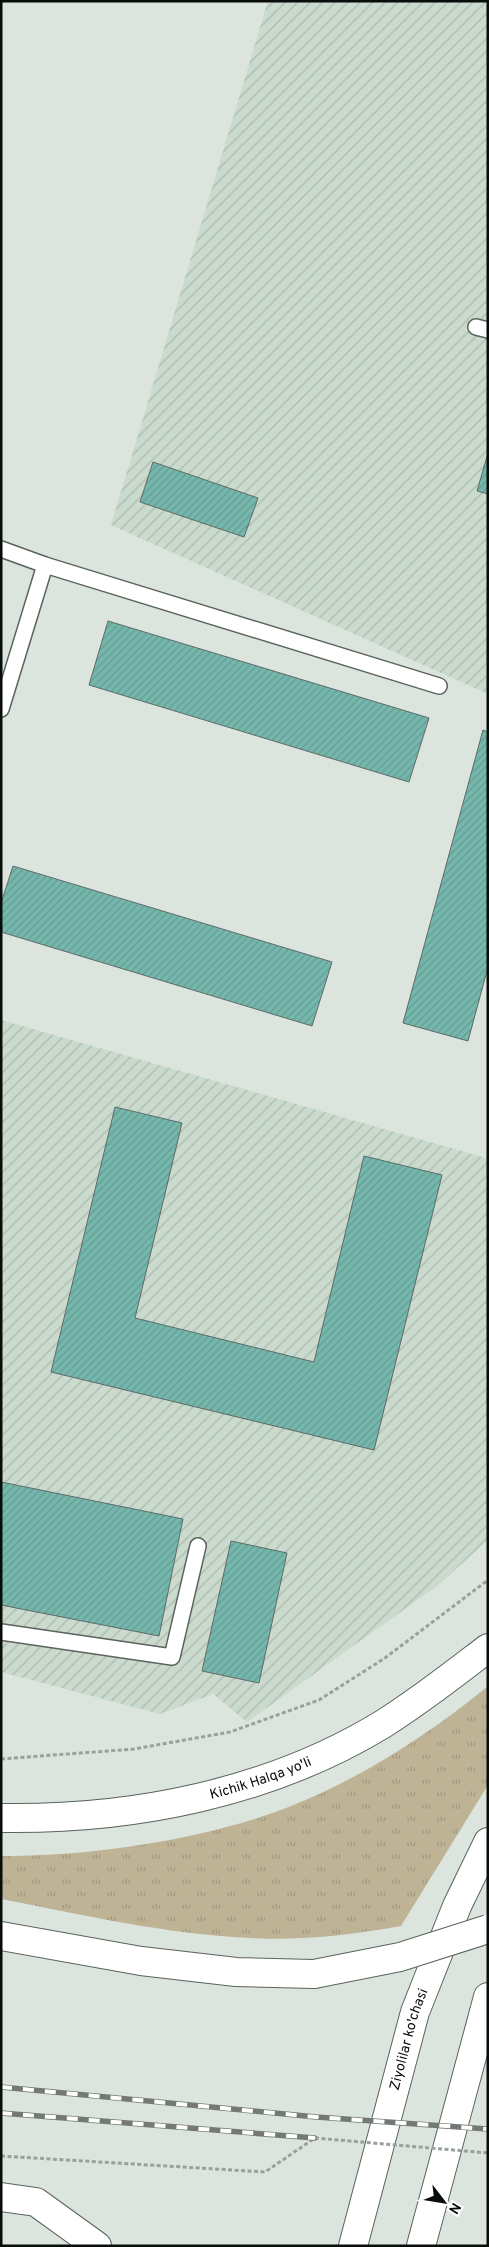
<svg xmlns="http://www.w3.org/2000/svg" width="489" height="2247" font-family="Overpass,sans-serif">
	<defs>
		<pattern id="industrial-furrows" width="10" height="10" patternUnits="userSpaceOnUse" patternTransform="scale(1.25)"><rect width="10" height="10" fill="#cadacd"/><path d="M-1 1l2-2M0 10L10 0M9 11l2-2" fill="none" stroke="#acbaaf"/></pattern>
		<pattern id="grass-tufts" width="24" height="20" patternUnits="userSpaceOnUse" patternTransform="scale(1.25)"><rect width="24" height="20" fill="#bfb396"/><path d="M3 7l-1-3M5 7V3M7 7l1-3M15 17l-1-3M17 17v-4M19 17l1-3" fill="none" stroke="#a39980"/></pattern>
		<pattern id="building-hatch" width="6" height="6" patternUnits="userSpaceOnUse" patternTransform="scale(1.25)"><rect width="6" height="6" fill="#75b7ac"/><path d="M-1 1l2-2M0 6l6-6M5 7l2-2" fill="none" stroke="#649c93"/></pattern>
	</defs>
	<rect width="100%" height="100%" fill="#dbe5dd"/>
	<g fill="url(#industrial-furrows)">
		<polygon points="268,1 488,1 488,694 111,525"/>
		<polygon points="1,1020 486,1158 488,1152 488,1540 437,1586 247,1722 213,1694 160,1714 1,1672"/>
	</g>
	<path fill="url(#grass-tufts)" d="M488,1686V1785L401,1926C351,1935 301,1941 249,1938C166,1934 83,1915 1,1899V1856C89,1857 210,1839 291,1806C361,1778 430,1734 488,1686Z"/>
	<g fill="url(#building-hatch)" stroke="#5e6a68">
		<polygon points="488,453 488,494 477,491"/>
		<polygon points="153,462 258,498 244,537 140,502"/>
		<polygon points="108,621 429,718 409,782 89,685"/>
		<polygon points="483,730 488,732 488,967 468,1041 403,1023"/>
		<polygon points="13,866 332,962 312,1026 1,932 1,903"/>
		<polygon points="115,1107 182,1123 135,1318 314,1362 364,1156 442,1175 374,1450 51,1372"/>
		<polygon points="1,1482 183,1519 159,1636 1,1605"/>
		<polygon points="231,1541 287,1553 259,1683 202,1671"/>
	</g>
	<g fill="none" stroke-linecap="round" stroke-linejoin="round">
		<g stroke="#5a635c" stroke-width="18">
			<g id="lane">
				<polyline points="476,327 488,330"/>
				<polyline points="1,549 45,565 439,686"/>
				<polyline points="1,709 45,565"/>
				<polyline points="1,1632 172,1657 198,1546"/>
			</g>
		</g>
		<g stroke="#5a635c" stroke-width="30">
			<polyline id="street" points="1,2197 36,2202 97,2246"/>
		</g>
		<g stroke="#5a635c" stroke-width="30">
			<g id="secondary">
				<path id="s1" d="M353,2246L415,2012L457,1906L488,1842"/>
				<polyline points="421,2246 488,1997"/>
			</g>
		</g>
		<g stroke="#5a635c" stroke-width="30">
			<g id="highway">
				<path id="s2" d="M1,1818C133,1820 270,1793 383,1724C420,1701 454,1674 488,1648"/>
				<polyline points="1,1936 141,1961 236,1972 314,1974"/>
			</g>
		</g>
		<g stroke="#99a19a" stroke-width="3" stroke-dasharray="4 2.5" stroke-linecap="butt">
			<polyline points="1,1759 134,1749 230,1732 319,1700 385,1658 488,1580"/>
			<polyline points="1,2156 265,2172 315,2138"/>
		</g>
		<use href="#lane" stroke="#fff" stroke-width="15"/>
		<use href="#street" stroke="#fff" stroke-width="28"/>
		<use href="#secondary" stroke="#fff" stroke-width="28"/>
		<use href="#highway" stroke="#fff" stroke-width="28"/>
		<g stroke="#737a74" stroke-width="5.5">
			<g id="rail">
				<polyline points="1,2087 316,2117 488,2129"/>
				<polyline points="1,2113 315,2138"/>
			</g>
		</g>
		<use href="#rail" stroke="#fff" stroke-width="4" stroke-dasharray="11" stroke-linecap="butt"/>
		<g stroke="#5a635c" stroke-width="30" stroke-linecap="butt">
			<polyline id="highway-bridge" points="314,1974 400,1957 488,1929"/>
		</g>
		<polyline stroke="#99a19a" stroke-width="3" stroke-dasharray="4 2.5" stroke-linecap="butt" points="315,2138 488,2153"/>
		<use href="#highway-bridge" stroke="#fff" stroke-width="28"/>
	</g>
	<g text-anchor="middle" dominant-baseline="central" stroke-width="4" stroke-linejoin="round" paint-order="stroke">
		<g font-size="14" fill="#090d0a" stroke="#fff">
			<text stroke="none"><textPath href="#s2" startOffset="264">Kichik Halqa yo'li</textPath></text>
			<text stroke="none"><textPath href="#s1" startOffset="214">Ziyolilar ko'chasi</textPath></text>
		</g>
	</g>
	<rect width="489" height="2247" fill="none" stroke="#090d0a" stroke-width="5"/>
	<g transform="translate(444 2202) rotate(121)" stroke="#ffffff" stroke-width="4" paint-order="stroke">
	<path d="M0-4L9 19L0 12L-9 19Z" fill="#090d0a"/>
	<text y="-8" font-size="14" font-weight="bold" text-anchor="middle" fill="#090d0a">N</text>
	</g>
</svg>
